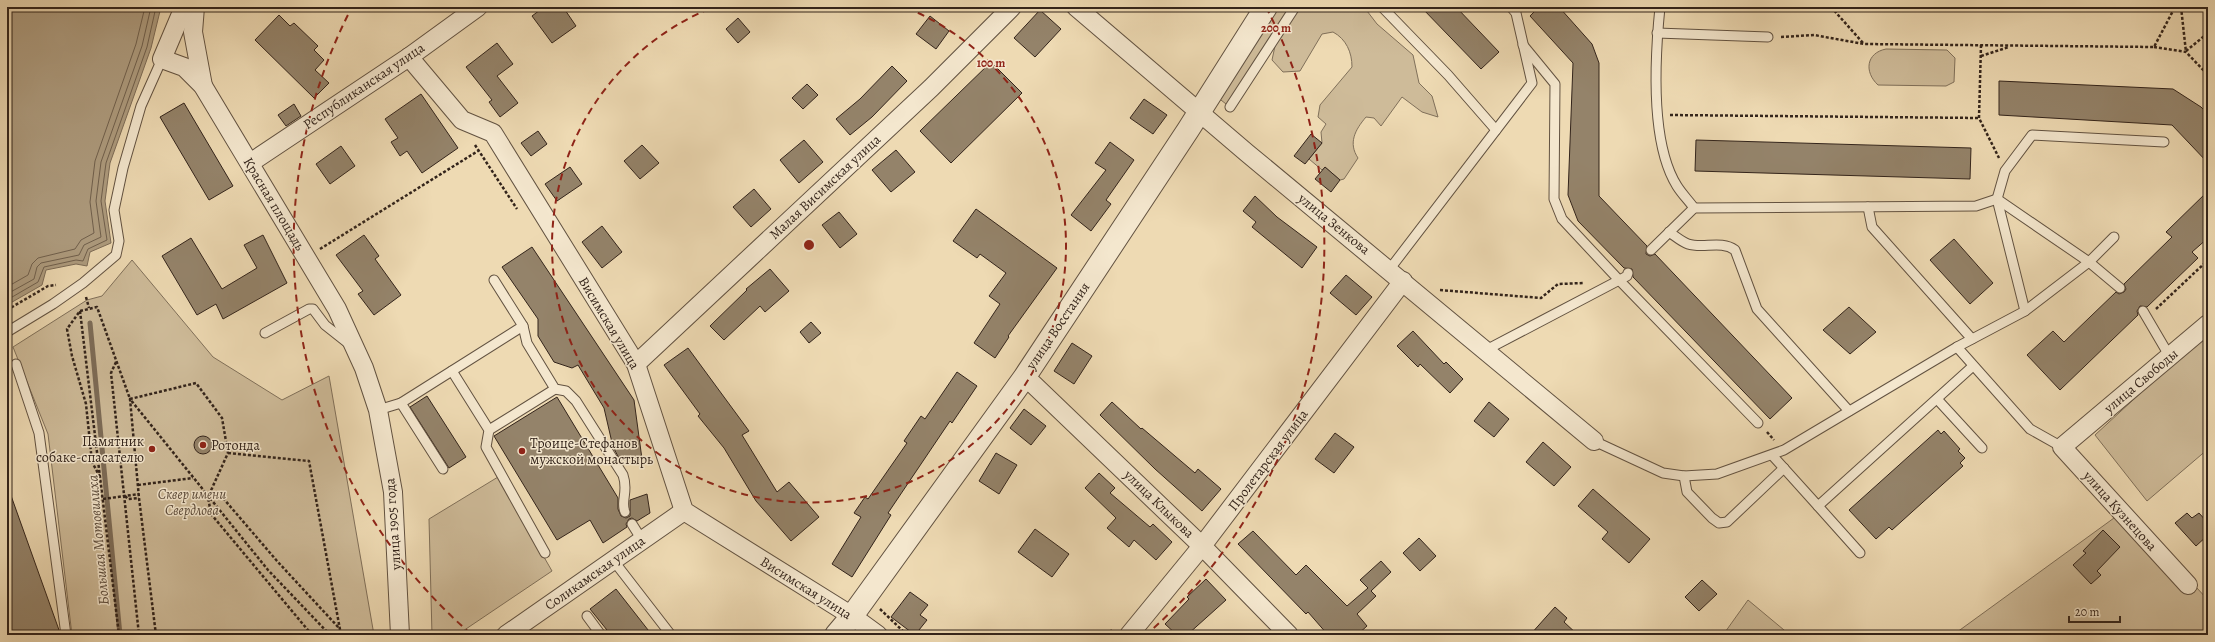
<svg xmlns="http://www.w3.org/2000/svg" width="2215" height="642" font-family="Alegreya,serif">
	<rect width="100%" height="100%" fill="#eedab3"/>
	<filter id="stains"><feTurbulence type="fractalNoise" baseFrequency=".005" numOctaves="4"/><feColorMatrix values="0 0 0 0 .2 0 0 0 0 .09 0 0 0 0 .02 0 0 0 .5 -.17"/></filter>
	<radialGradient id="worn" r=".72"><stop offset=".6" stop-color="#630" stop-opacity="0"/><stop offset="1" stop-color="#630" stop-opacity=".3"/></radialGradient>
	<g fill="#cebb99" stroke="#80705a">
		<polygon points="1278,7 1295,7 1230,107 1217,97"/>
		<path d="M1299,7H1364L1377,24L1413,55L1419,83L1432,96L1438,117L1422,112L1402,97L1381,126L1374,118L1366,117C1355,130 1348,143 1358,158L1344,179L1340,180L1325,167L1322,170L1309,159L1322,143L1321,132L1326,124L1318,117L1320,105L1352,67C1352,52 1346,39 1333,32L1322,34L1300,71L1283,72L1272,60L1275,46Z"/>
		<path d="M1886,49L1947,50L1955,58L1954,82L1946,86L1878,85C1864,72 1866,53 1886,49Z"/>
		<polygon points="132,260 213,357 282,400 329,376 374,635 72,635 48,434 13,347 87,300 102,296"/>
		<polygon points="2208,331 2208,449 2147,501 2095,435"/>
		<polygon points="498,477 552,571 457,635 432,635 429,519"/>
		<polygon points="2125,510 2208,600 2208,635 1953,635"/>
		<polygon points="1748,600 1790,635 1723,635"/>
	</g>
	<polygon fill="#ae9c7f" stroke="#7d6c57" points="7,7 161,7 151,48 110,163 105,201 111,243 90,252 87,266 76,264 46,270 42,285 7,305"/>
	<g fill="none" stroke-linecap="round" stroke-linejoin="round">
		<g stroke="#70604d" stroke-width="1">
			<polyline points="7,287 28,275 32,264 38,258 75,249 81,240 94,233 90,202 95,161 136,44 145,7"/>
			<polyline points="7,294 34,279 37,267 41,263 79,255 84,245 101,237 96,201 101,162 142,46 151,7"/>
			<polyline points="7,300 38,282 44,267 76,260 83,261 88,249 107,240 101,201 106,163 147,47 156,7"/>
		</g>
		<polyline stroke="#7d6c57" stroke-width="5" points="90,323 120,635"/>
	</g>
	<g fill="#94836a" stroke="#33241b">
		<polygon points="544,7 563,7 576,26 552,43 532,16"/>
		<polygon points="1421,7 1456,7 1499,52 1481,69"/>
		<polygon points="1539,7 1559,7 1592,44 1599,63 1599,196 1647,246 1646,254 1650,256 1655,254 1792,398 1770,419 1633,277 1632,269 1624,268 1578,221 1568,195 1573,63 1530,16"/>
		<polygon points="1040,10 1061,29 1035,57 1014,38"/>
		<polygon points="279,15 290,26 294,23 318,46 314,50 324,60 315,70 329,83 314,98 255,40"/>
		<polygon points="930,16 949,31 936,49 916,34"/>
		<polygon points="738,18 750,32 738,43 726,29"/>
		<polygon points="497,43 513,64 497,76 518,103 500,117 489,102 492,100 466,67"/>
		<polygon points="991,62 1022,93 951,163 920,131"/>
		<polygon points="892,66 907,81 872,117 850,135 836,119 860,99"/>
		<polygon points="1999,81 2173,89 2201,107 2208,114 2208,163 2172,125 1999,115"/>
		<polygon points="807,84 818,95 803,109 792,98"/>
		<polygon points="421,94 458,148 422,173 407,151 400,156 391,142 398,138 385,119"/>
		<polygon points="1144,99 1167,115 1153,134 1130,118"/>
		<polygon points="184,103 233,186 209,200 160,117"/>
		<polygon points="294,104 301,116 286,126 278,115"/>
		<polygon points="538,131 547,144 531,156 521,143"/>
		<polygon points="1311,134 1322,143 1305,164 1294,156"/>
		<polygon points="804,140 823,162 799,183 780,160"/>
		<polygon points="1696,140 1971,148 1970,179 1695,171"/>
		<polygon points="1110,142 1134,160 1106,200 1111,204 1091,231 1071,215 1106,170 1095,163"/>
		<polygon points="642,145 659,163 640,179 624,161"/>
		<polygon points="341,146 355,166 330,184 316,164"/>
		<polygon points="896,150 915,172 891,192 872,170"/>
		<polygon points="570,167 582,184 557,201 545,184"/>
		<polygon points="1325,167 1340,180 1331,192 1315,179"/>
		<polygon points="754,189 771,209 751,227 733,207"/>
		<polygon points="2208,191 2208,238 2192,252 2198,258 2147,307 2140,306 2137,311 2138,315 2060,390 2027,355 2053,331 2064,342 2116,292 2119,294 2124,292 2126,289 2124,284 2172,237 2166,232"/>
		<polygon points="1255,196 1277,217 1317,247 1302,268 1252,227 1256,222 1243,211"/>
		<polygon points="976,209 1057,268 1008,336 1009,337 995,358 974,343 1000,304 989,296 1006,273 980,254 977,258 953,241"/>
		<polygon points="839,212 857,234 840,248 822,225"/>
		<polygon points="602,226 622,252 602,268 582,242"/>
		<polygon points="263,235 287,283 223,319 216,304 197,315 162,256 191,238 222,289 257,268 244,245"/>
		<polygon points="364,235 379,256 375,259 401,295 374,315 358,294 363,291 336,255"/>
		<polygon points="1954,239 1993,283 1970,304 1930,260"/>
		<polygon points="532,247 634,400 642,459 620,460 613,447 604,408 578,365 572,368 554,362 538,336 538,319 502,267"/>
		<polygon points="770,269 789,291 765,312 760,306 724,340 710,326 747,290 746,289"/>
		<polygon points="1346,275 1372,297 1356,315 1330,293"/>
		<polygon points="1849,307 1876,332 1850,354 1823,330"/>
		<polygon points="811,322 821,333 809,343 800,332"/>
		<polygon points="1413,331 1444,364 1446,362 1463,379 1450,393 1420,364 1418,367 1397,346"/>
		<polygon points="1072,343 1092,356 1074,384 1054,371"/>
		<polygon points="688,348 749,431 742,435 777,492 789,482 819,517 791,541 756,501 724,448 698,416 700,414 664,365"/>
		<polygon points="957,372 977,386 952,423 950,421 888,513 891,515 852,577 832,564 861,517 854,513 865,497 868,499 907,443 904,441 921,416 925,419"/>
		<polygon points="427,396 466,457 449,468 410,407"/>
		<polygon points="557,397 618,498 618,509 621,516 626,518 630,516 630,500 647,494 650,513 637,521 632,518 629,519 626,524 627,527 603,543 590,520 557,540 494,436"/>
		<polygon points="1112,402 1141,429 1142,428 1195,473 1198,469 1221,489 1202,511 1155,469 1100,415"/>
		<polygon points="1489,402 1509,419 1494,437 1474,421"/>
		<polygon points="1024,409 1046,426 1031,445 1010,428"/>
		<polygon points="1938,430 1941,434 1944,431 1960,449 1958,451 1965,458 1960,463 1963,466 1892,530 1889,527 1876,539 1849,510"/>
		<polygon points="1335,433 1354,447 1334,473 1315,459"/>
		<circle cx="203" cy="445" r="9"/>
		<polygon points="1543,442 1571,467 1554,486 1526,462"/>
		<polygon points="996,453 1017,465 999,494 979,481"/>
		<polygon points="1099,473 1115,488 1110,493 1150,527 1153,524 1172,542 1156,560 1134,540 1129,547 1107,528 1116,518 1085,488"/>
		<polygon points="1593,489 1650,539 1629,563 1602,539 1608,532 1578,506"/>
		<polygon points="7,490 9,490 59,630 50,635 7,635"/>
		<polygon points="2187,513 2192,518 2199,513 2208,523 2208,535 2196,546 2175,523"/>
		<polygon points="1035,529 1069,554 1052,577 1018,552"/>
		<polygon points="2103,530 2120,547 2097,571 2101,575 2091,584 2073,565 2086,553 2083,551"/>
		<polygon points="1253,531 1296,575 1306,565 1347,606 1368,588 1360,580 1381,561 1391,572 1371,591 1376,596 1357,614 1367,626 1357,635 1328,635 1308,612 1306,614 1238,544"/>
		<polygon points="1419,538 1436,556 1420,571 1403,553"/>
		<polygon points="1206,579 1226,600 1187,635 1177,635 1165,624 1189,599 1187,597"/>
		<polygon points="1702,580 1717,594 1699,611 1685,597"/>
		<polygon points="616,589 652,635 611,635 590,609"/>
		<polygon points="910,592 928,605 920,615 927,620 915,635 891,617"/>
		<polygon points="1555,607 1567,618 1564,622 1578,635 1530,635"/>
	</g>
	<g fill="none" stroke-linecap="round" stroke-linejoin="round">
		<g stroke="#625241" stroke-width="11">
			<g id="service">
				<path d="M1660,7C1655,57 1650,143 1677,186C1682,194 1689,201 1694,208"/>
				<polyline points="1383,8 1448,75 1496,130"/>
				<polyline points="1657,33 1768,37"/>
				<polyline points="1523,45 1555,84 1554,199 1562,219 1619,280 1758,423"/>
				<polyline points="1230,107 1295,7"/>
				<polyline points="1868,207 1872,227 1972,339"/>
				<path d="M1669,232C1675,236 1682,242 1688,244C1703,249 1721,240 1735,250L1757,309L1849,411"/>
				<polyline points="1651,250 1694,208 1976,206 1997,199 2089,262 2120,288"/>
				<polyline points="1389,270 1532,83 1516,13 1511,7"/>
				<polyline points="2025,311 1997,199 2005,171 2032,135 2164,142"/>
				<polyline points="2143,311 2170,357"/>
				<path d="M523,326L527,343L555,389L566,391L576,401L623,475C629,492 620,501 625,512"/>
				<polyline points="7,332 53,304 83,283 116,255 119,241 114,210 123,168 141,106 162,59"/>
				<polyline points="265,333 309,309 313,309 325,325 349,344"/>
				<polyline points="1957,347 2030,429 2062,447"/>
				<polyline points="1486,350 1627,276 1628,273"/>
				<polyline points="16,364 39,433 66,635"/>
				<polyline points="452,371 489,430 486,447 545,553"/>
				<polyline points="1937,399 1982,448"/>
				<polyline points="401,403 443,469"/>
				<polyline points="378,410 401,403 523,326 494,280"/>
				<polyline points="489,430 555,389"/>
				<polyline points="1594,441 1663,473 1684,476 1717,474 1784,450 1957,347 2025,311 2089,262 2114,237"/>
				<polyline points="1772,455 1818,506 1973,366"/>
				<polyline points="1684,476 1687,492 1712,518 1719,523 1727,522 1784,468"/>
				<polyline points="1818,506 1860,553"/>
				<polyline points="632,524 642,540"/>
				<polyline points="613,560 671,635"/>
				<polyline points="587,616 601,635"/>
			</g>
		</g>
		<g stroke="#625241" stroke-width="20">
			<g id="minor">
				<polyline points="184,7 162,59 184,67 203,86 337,309 364,368 378,410 393,492 400,635"/>
				<polyline points="195,7 193,32 203,86"/>
				<polyline points="1076,7 1247,153 1594,441"/>
				<polyline points="409,57 462,120 493,133 636,364 684,511 852,616 878,635"/>
				<polyline points="250,163 409,57 478,7"/>
				<polyline points="636,364 931,88 1012,7"/>
				<polyline points="1024,378 1033,384 1202,546 1289,635"/>
				<polyline points="2188,585 2062,447 2208,324"/>
				<polyline points="506,635 684,511"/>
				<polyline points="1129,635 1202,546 1403,281"/>
			</g>
		</g>
		<g stroke="#625241" stroke-width="24">
			<polyline id="tertiary" points="836,635 852,616 1024,378 1188,130 1266,7"/>
		</g>
		<g stroke="#33241b" stroke-width="2.5" stroke-dasharray="3 2" stroke-linecap="butt">
			<polyline points="1831,7 1863,43"/>
			<polyline points="2181,7 2186,52"/>
			<polyline points="1781,37 1814,35 1864,44 2154,47 2175,7"/>
			<polyline points="1981,45 1979,118 1999,158"/>
			<polyline points="2154,47 2186,52 2208,75"/>
			<polyline points="2186,51 2208,33"/>
			<polyline points="1981,56 2009,47"/>
			<polyline points="1670,115 1979,118"/>
			<polyline points="475,145 517,209"/>
			<polyline points="320,249 478,151"/>
			<polyline points="1440,290 1541,298 1558,284 1584,283"/>
			<polyline points="86,297 89,308"/>
			<polyline points="2156,309 2208,260"/>
			<polyline points="7,310 48,286 56,285"/>
			<polyline points="80,311 119,635"/>
			<polyline points="116,362 111,373 139,635"/>
			<polyline points="1767,432 1774,440"/>
			<polyline points="228,453 309,461 341,635"/>
			<polyline points="100,477 92,462 86,404 72,356 67,329 80,311 97,307 130,399 196,383 222,418 228,453 208,497"/>
			<polyline points="138,485 193,478"/>
			<polyline points="125,496 128,499 139,498"/>
			<polyline points="103,499 139,494"/>
			<polyline points="880,609 907,635"/>
			<polyline points="156,635 139,498 130,399 268,570 330,635"/>
			<polyline points="312,635 211,514 208,497 223,498 277,561 339,628"/>
			<polyline points="1108,635 1112,630"/>
		</g>
		<use href="#service" stroke="#f4e7ce" stroke-width="9"/>
		<use href="#minor" stroke="#f4e7ce" stroke-width="18"/>
		<use href="#tertiary" stroke="#f4e7ce" stroke-width="22"/>
	</g>
	<g fill="none" stroke="#8f2418" stroke-width="2" stroke-dasharray="7 5">
		<path d="M907 8A257 257 0 1 1 711 8"/>
		<path d="M471 634A515 515 0 0 1 352 7M1266 7A515 515 0 0 1 1147 634"/>
	</g>
	<g fill="#8f2418" stroke="#f4e7ce" stroke-width="1.5">
		<circle cx="203" cy="445" r="4"/>
		<circle cx="152" cy="449" r="4"/>
		<circle cx="522" cy="451" r="4"/>
	</g>
	<g text-anchor="middle" dominant-baseline="central" stroke-width="3" stroke-linejoin="round" paint-order="stroke">
		<g font-size="14" fill="#33241b" stroke="#f4e7ce">
			<text transform="translate(364 86) rotate(-34)">Республиканская улица</text>
			<text transform="translate(825 187) rotate(-43)">Малая Висимская улица</text>
			<text transform="translate(274 204) rotate(59)">Красная площадь</text>
			<text transform="translate(1334 224) rotate(39)">улица Зенкова</text>
			<text transform="translate(609 323) rotate(59)">Висимская улица</text>
			<text transform="translate(1058 326) rotate(-56)">улица Восстания</text>
			<text transform="translate(2141 381) rotate(-40)">улица Свободы</text>
			<text transform="translate(1268 460) rotate(-53)">Пролетарская улица</text>
			<text transform="translate(1159 504) rotate(44)">улица Клыкова</text>
			<text transform="translate(2120 511) rotate(48)">улица Кузнецова</text>
			<text transform="translate(393 524) rotate(-94)">улица 1905 года</text>
			<text transform="translate(595 573) rotate(-35)">Соликамская улица</text>
			<text transform="translate(806 588) rotate(32)">Висимская улица</text>
		</g>
		<g font-size="14" fill="#33241b" stroke="#f4e7ce" text-anchor="start">
			<text x="144" y="441" text-anchor="end">Памятник<tspan x="144" dy="16">собаке-спасателю</tspan></text>
			<text x="530" y="443">Троице-Стефанов<tspan x="530" dy="16">мужской монастырь</tspan></text>
			<text x="211" y="445">Ротонда</text>
		</g>
		<g font-size="14" font-style="italic" fill="#5a4a3a" stroke="#f4e7ce">
			<text x="192" y="494">Сквер имени<tspan x="192" dy="16">Свердлова</tspan></text>
		</g>
		<g font-size="15" font-style="italic" fill="#5e4e3e" stroke="#f4e7ce">
			<text transform="translate(98 540) rotate(-95)">Большая Мотовилиха</text>
		</g>
	</g>
	<circle cx="809" cy="245" r="6" fill="#8f2418" stroke="#f4e7ce" stroke-width="2"/>
	<g font-size="12" text-anchor="middle" font-weight="bold" fill="#8f2418" stroke="#f4e7ce" stroke-width="3" stroke-linejoin="round" paint-order="stroke">
		<text x="1276" y="32">200 m</text>
		<text x="991" y="67">100 m</text>
	</g>
	<rect width="2215" height="642" fill="none" stroke="#eedab3" stroke-width="24"/>
	<rect x="8" y="8" width="2199" height="626" fill="none" stroke="#33241b" stroke-width="2"/>
	<rect x="12" y="12" width="2191" height="618" fill="none" stroke="#33241b"/>
	<path d="M2069 616v6h51v-6" fill="none" stroke="#33241b" stroke-width="2"/>
	<text x="2075" y="616" font-size="12" fill="#33241b" stroke="#f4e7ce" stroke-width="3" paint-order="stroke">20 m</text>
	<rect width="100%" height="100%" filter="url(#stains)"/>
	<rect width="100%" height="100%" fill="url(#worn)"/>
</svg>
